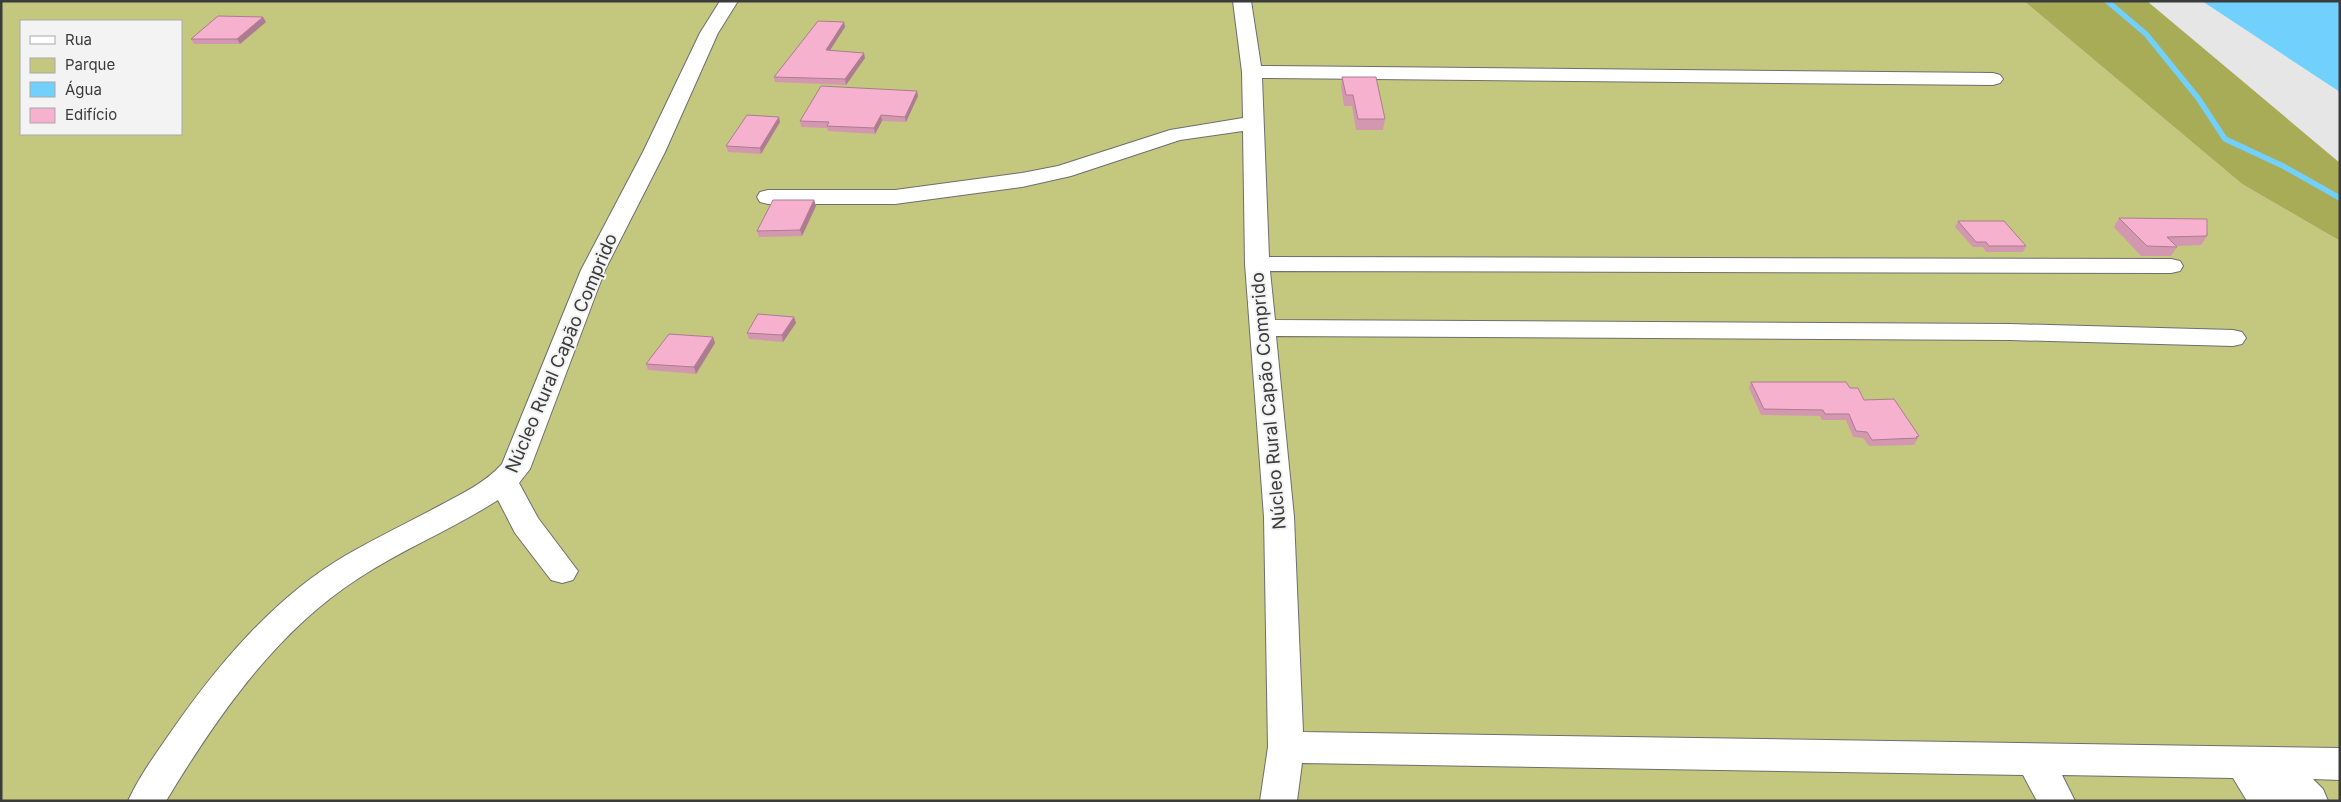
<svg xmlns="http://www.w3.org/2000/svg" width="2341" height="802" font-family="Inter,sans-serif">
	<rect width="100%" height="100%" fill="#e6e6e7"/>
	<path fill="#c3c87e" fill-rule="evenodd" d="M1,1H2024L2242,184L2340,241V801H1ZM21,21H181V134H21Z"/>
	<polygon fill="#a8ac56" points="2024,1 2147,1 2340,163 2340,241 2242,184"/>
	<polygon fill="#72d0fd" points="2202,1 2340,1 2340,92"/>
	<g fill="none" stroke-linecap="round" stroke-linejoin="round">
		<polyline stroke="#72d0fd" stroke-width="5.5" points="2107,1 2146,34 2198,98 2225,139 2283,166 2340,198"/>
		<g stroke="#6e6e6f" stroke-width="2">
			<g id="minor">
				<path d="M720,1H738L718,33L665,152L605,270L530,469L519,483L538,518L578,571L573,580L562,583L551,580L515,533L498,500C453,529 403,549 359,578C276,631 216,718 166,801H128C138,779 152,759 166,739C214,669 273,597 348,554C378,537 409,522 439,506C461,494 485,483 502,464L581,270L643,152L700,33Z"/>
				<polygon points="1233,1 1251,1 1261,66 1993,73 2000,75 2003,79 2000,83 1993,85 1262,78 1269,257 2171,259 2180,261 2183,266 2180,271 2171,273 1270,271 1275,320 2010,324 2233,330 2242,332 2246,338 2242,344 2233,346 2010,340 1276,336 1294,517 1303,732 2340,748 2340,780 2313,779 2323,789 2328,801 2247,801 2233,778 2062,775 2075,801 2037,801 2023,775 1302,763 1297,801 1260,801 1268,747 1264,517 1245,264 1243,131 1180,140 1071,176 1022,187 895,204 768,204 760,202 757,197 760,192 768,190 895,190 1022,173 1058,166 1170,130 1243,118 1242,72"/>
			</g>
		</g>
		<use href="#minor" fill="#fff" fill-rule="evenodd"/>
	</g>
	<g fill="#d398b0">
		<polygon points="263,17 266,22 240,44 194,44 191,39"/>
		<polygon points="844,22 845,27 830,50 865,58 846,85 775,82 774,77"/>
		<polygon points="1342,77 1385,119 1383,130 1356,130 1352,106 1344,106 1341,87"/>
		<polygon points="917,91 918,96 906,122 882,121 875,134 828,131 827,128 801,127 800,121"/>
		<polygon points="780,122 761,154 728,152 726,146"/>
		<polygon points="814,200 816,206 802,236 759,237 757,231"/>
		<polygon points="2119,218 2207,236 2201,245 2176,246 2177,247 2171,256 2141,256 2114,227"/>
		<polygon points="1958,221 2026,246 2023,252 1986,252 1983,247 1973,247 1955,227"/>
		<polygon points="794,317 796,323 783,342 749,339 747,333"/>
		<polygon points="713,337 715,343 696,374 648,370 646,364"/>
		<polygon points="1751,382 1850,388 1864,400 1919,436 1914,445 1869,446 1863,438 1853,437 1846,420 1822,420 1820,416 1761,415 1749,388"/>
	</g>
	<g fill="#ac7c90">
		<polygon points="263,17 266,22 240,44 237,39"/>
		<polygon points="844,22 845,27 827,55 826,50"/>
		<polygon points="864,53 865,58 846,85 845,79"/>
		<polygon points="917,91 918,96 906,122 905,117"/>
		<polygon points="881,115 882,121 875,134 874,128"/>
		<polygon points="779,117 780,122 761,154 760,148"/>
		<polygon points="814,200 816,206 802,236 800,230"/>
		<polygon points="794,317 796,323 783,342 782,335"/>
		<polygon points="713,337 715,343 696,374 694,367"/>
	</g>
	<g fill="#f5b1cd" stroke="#ac7c90">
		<polygon points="218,16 263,17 237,39 191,39"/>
		<polygon points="818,21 844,22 826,50 864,53 845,79 774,77"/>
		<polygon points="1342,77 1376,77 1385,119 1358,119 1353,95 1346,95"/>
		<polygon points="821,86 917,91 905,117 881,115 874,128 827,126 829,122 800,121"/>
		<polygon points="747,115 779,117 760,148 726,146"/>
		<polygon points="773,200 814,200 800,230 757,231"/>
		<polygon points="2119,218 2207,219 2207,236 2167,237 2177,247 2147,246"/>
		<polygon points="1958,221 2004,221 2026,246 1989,246 1986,242 1976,242"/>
		<polygon points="758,314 794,317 782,335 747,333"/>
		<polygon points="669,334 713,337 694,367 646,364"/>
		<polygon points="1751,382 1846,382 1850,388 1858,388 1864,400 1894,399 1919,436 1916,437 1917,438 1872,440 1867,432 1856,431 1849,414 1825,414 1823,410 1764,409"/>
	</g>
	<g text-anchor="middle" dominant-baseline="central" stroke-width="4" stroke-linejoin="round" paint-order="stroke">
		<g font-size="18" fill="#3b3b3b" stroke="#f3f3f4">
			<text transform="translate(561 353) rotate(-67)">Núcleo Rural Capão Comprido</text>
			<text transform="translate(1268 401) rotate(-95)">Núcleo Rural Capão Comprido</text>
		</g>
	</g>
	<rect width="2341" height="802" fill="none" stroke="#3b3b3b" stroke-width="5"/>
	<rect x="20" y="20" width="162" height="115" fill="#f3f3f4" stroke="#a9a9aa"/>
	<rect x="30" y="36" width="25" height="8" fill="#ffffff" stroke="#a9a9aa"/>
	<text x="65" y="45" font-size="15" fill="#3b3b3b">Rua</text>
	<rect x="30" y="58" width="25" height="15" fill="#c3c87e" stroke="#a9a9aa"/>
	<text x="65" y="70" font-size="15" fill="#3b3b3b">Parque</text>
	<rect x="30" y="82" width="25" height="15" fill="#72d0fd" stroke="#a9a9aa"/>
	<text x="65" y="95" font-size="15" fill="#3b3b3b">Água</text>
	<rect x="30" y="108" width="25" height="15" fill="#f5b1cd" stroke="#a9a9aa"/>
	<text x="65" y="120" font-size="15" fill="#3b3b3b">Edifício</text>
</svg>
